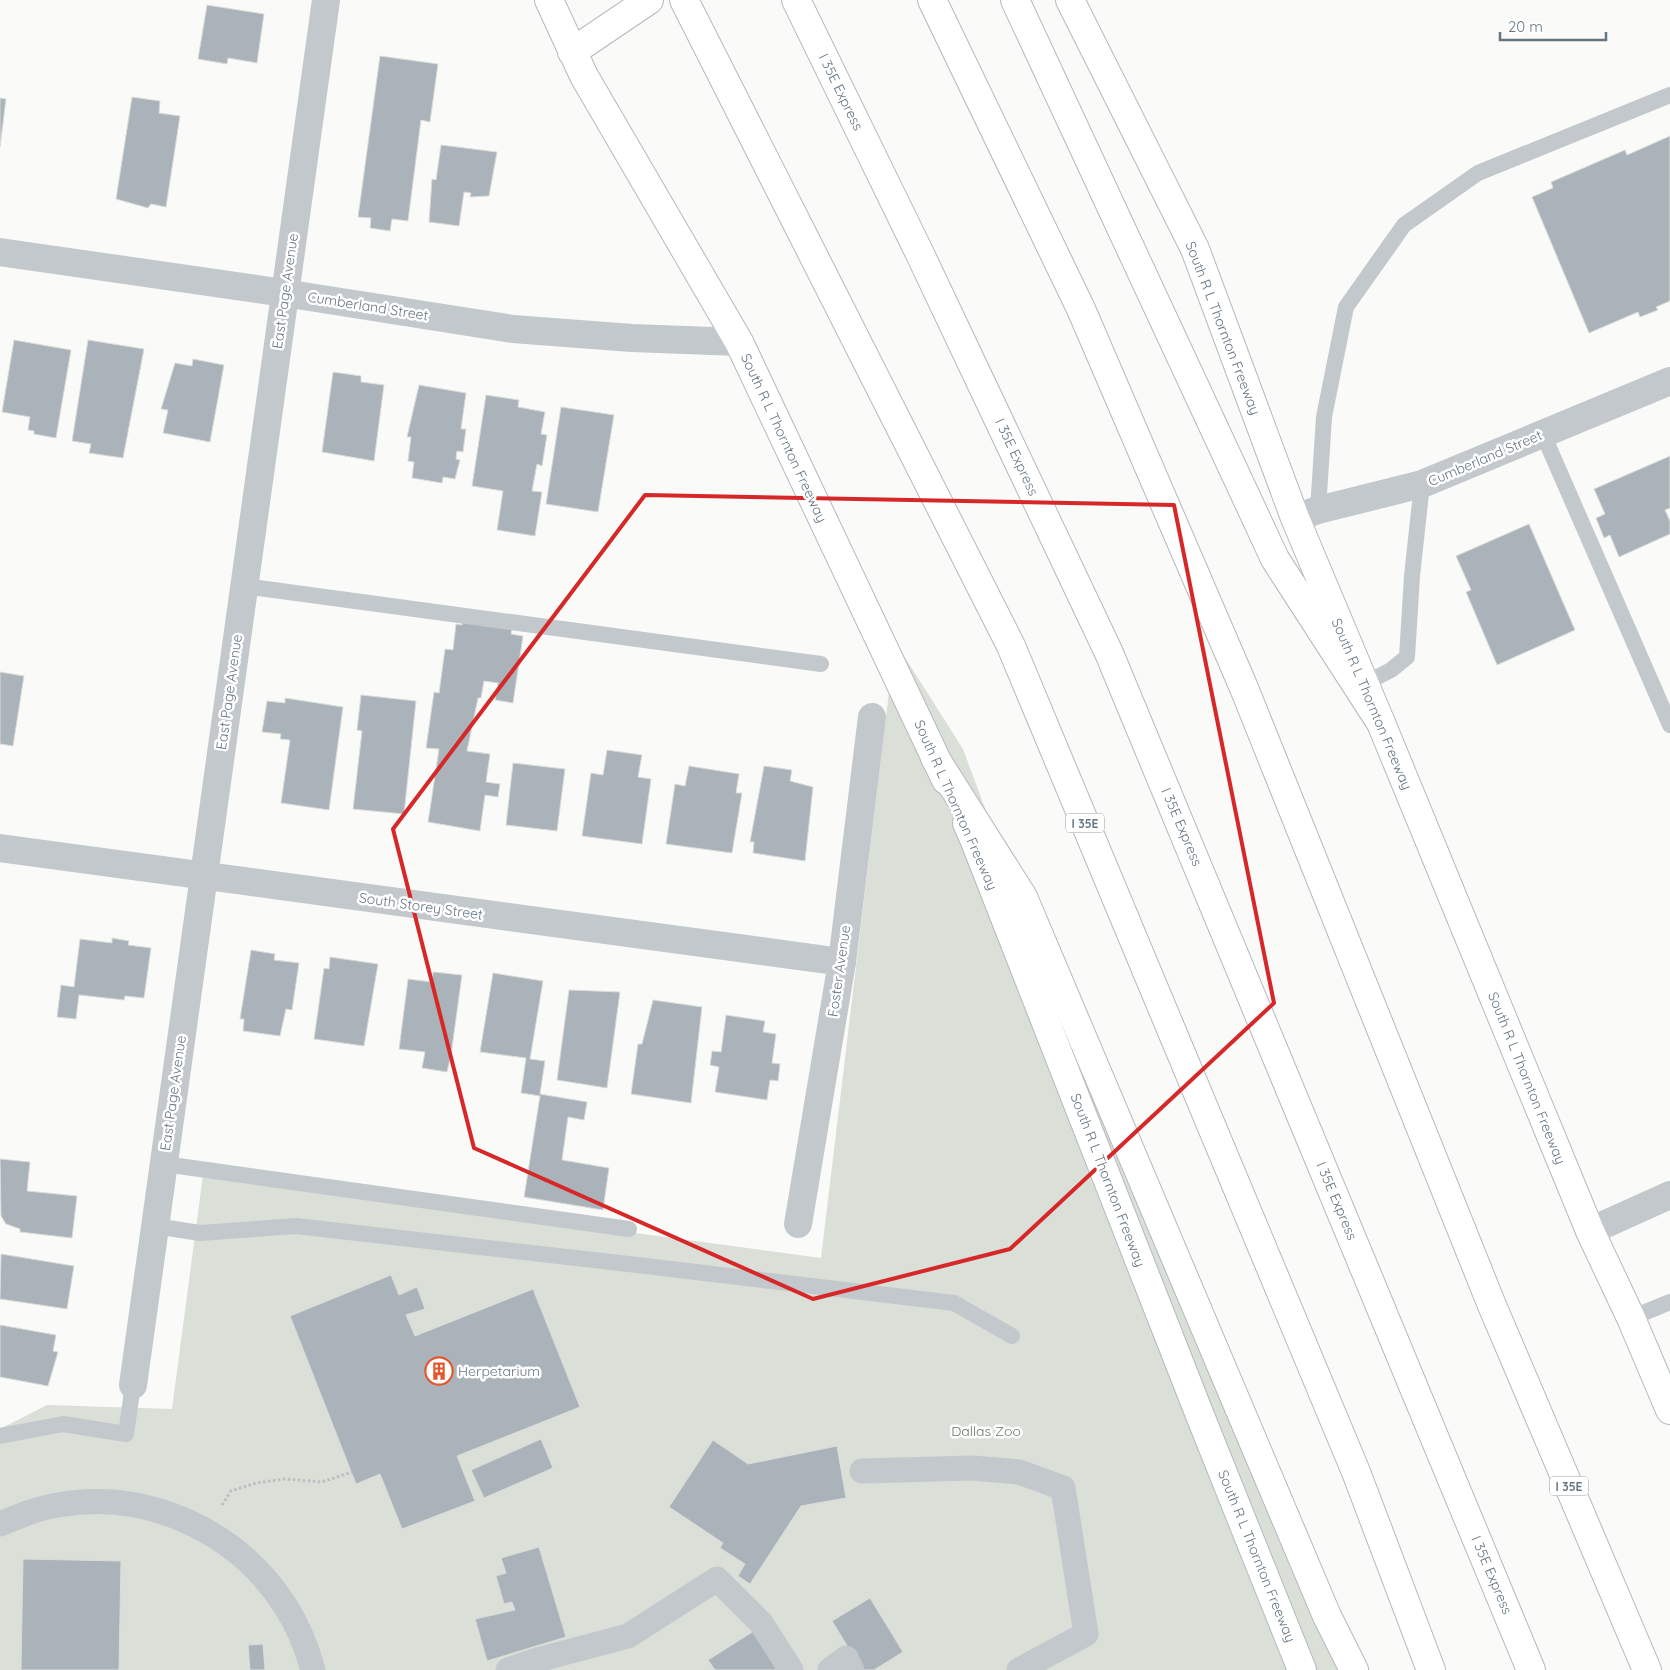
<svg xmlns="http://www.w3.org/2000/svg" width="1670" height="1670" font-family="Quicksand,sans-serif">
	<rect width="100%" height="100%" fill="#fafaf8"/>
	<polygon fill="#dadfd7" points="895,642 963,749 1079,1061 1359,1670 0,1670 0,1429 47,1405 172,1409 203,1175 821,1258"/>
	<g fill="#aab3b9" stroke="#dcdcda">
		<polygon points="207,5 264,14 257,63 228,58 227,64 198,59"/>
		<polygon points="380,56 438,64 430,122 421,120 408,221 392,219 390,231 370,228 371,218 358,217"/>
		<polygon points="132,97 160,101 159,113 180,116 166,207 151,204 148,208 116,199"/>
		<polygon points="0,98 6,99 0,147"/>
		<polygon points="1670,136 1670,301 1656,307 1658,310 1640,317 1638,312 1589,333 1532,197 1553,188 1551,182 1625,150 1627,155"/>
		<polygon points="441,145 497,152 489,196 470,197 471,193 464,192 459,226 429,222 432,179 436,180"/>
		<polygon points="14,340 71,350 56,438 34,434 34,431 28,430 30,417 2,412"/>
		<polygon points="88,340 144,349 123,458 89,453 91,444 72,441"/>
		<polygon points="193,359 224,365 210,442 163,433 168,410 161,409 175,363 192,366"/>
		<polygon points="333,372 361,376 361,382 384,385 374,461 322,452"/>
		<polygon points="419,385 466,393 461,429 466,429 463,452 457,451 456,459 460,460 455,479 443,477 442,483 412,478 414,462 408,461 411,437 407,437"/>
		<polygon points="486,395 519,400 518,407 545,412 541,434 547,435 542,466 537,464 532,491 542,492 535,536 497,530 503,491 472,486"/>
		<polygon points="561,407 614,415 598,512 546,504"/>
		<polygon points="1670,456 1670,508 1665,510 1670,521 1670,534 1619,557 1610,535 1604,538 1596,518 1605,514 1594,489"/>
		<polygon points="1529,524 1575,630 1497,665 1466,592 1471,590 1456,556"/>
		<polygon points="462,622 512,629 511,634 523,636 513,703 495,700 498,683 484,681 481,698 478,698 467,751 490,754 486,782 500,784 498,797 485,795 480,831 428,822 439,749 426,748 434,692 439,693 445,649 453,650 456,624 462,625"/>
		<polygon points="0,672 24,676 13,746 0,744"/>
		<polygon points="361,695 416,701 404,814 353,809 362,731 357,730"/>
		<polygon points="285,698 343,707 329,810 281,803 290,740 280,739 281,734 262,732 267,701 285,703"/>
		<polygon points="607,750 642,755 638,777 651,779 642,844 582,836 591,773 603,775"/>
		<polygon points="513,763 565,769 557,831 506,825"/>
		<polygon points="689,766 739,774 736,793 742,793 732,853 666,844 675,784 685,786"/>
		<polygon points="764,766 792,770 790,781 813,787 805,861 753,853 754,842 750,842"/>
		<polygon points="112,938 129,941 128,945 151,948 144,998 125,996 124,1000 79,995 76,1019 57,1017 61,985 74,987 80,939 112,943"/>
		<polygon points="251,950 275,954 274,960 299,963 292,1010 286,1009 280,1036 243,1031 244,1019 240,1019"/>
		<polygon points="330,957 378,964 364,1046 314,1039 324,968 329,969"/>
		<polygon points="433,972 462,975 451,1055 447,1072 422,1068 425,1052 399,1049 408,979 432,982"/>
		<polygon points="493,973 543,981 530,1059 545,1061 540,1094 587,1102 584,1120 568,1117 562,1160 609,1168 603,1210 524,1197 540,1096 521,1093 526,1058 480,1052"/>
		<polygon points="569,990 620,992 607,1088 557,1080"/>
		<polygon points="653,1000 702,1007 691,1103 631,1094 638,1044 642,1044"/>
		<polygon points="726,1015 765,1021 763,1032 776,1034 772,1063 780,1064 778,1081 770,1080 767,1100 715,1092 719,1067 710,1065 712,1051 721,1052"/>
		<polygon points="0,1159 30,1162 27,1191 77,1196 72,1238 20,1232 20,1229 6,1224 1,1216"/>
		<polygon points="1,1254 74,1266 67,1309 0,1299"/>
		<polygon points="391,1275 399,1295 417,1287 425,1309 406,1315 415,1336 533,1289 580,1407 457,1456 475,1501 402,1529 380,1474 356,1484 290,1316"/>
		<polygon points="0,1325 56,1335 53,1351 58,1352 48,1386 0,1377"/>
		<polygon points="541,1439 553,1468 484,1498 471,1470"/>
		<polygon points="713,1440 748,1464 837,1446 846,1498 801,1506 750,1584 738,1576 745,1564 720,1548 723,1543 669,1507"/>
		<polygon points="539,1547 566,1637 487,1661 475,1619 515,1610 512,1602 504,1604 496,1576 506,1573 501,1558"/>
		<polygon points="23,1559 121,1561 119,1670 21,1670"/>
		<polygon points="870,1598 903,1652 874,1670 862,1670 832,1621"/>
		<polygon points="757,1629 784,1670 715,1670 708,1660"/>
		<polygon points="263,1644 265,1670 250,1670 248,1645"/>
	</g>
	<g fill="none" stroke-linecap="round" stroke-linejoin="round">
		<g stroke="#b3babf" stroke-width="30">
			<g id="secondary">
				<polyline points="549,0 584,76 739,342 946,780"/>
				<polyline points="1070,0 1195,249 1295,518 1381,723 1590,1231 1631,1318 1670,1410"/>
				<polyline points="572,52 649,0"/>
				<polyline points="967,823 974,839 1201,1418 1302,1670"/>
			</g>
		</g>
		<g stroke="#b4b9bd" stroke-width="30">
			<g id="motorway">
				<polyline points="684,0 1011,646 1356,1472 1431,1670"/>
				<polyline points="796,0 920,254 1109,653 1531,1670"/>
				<polyline points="932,0 1081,309 1244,688 1491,1303 1647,1670"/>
				<polyline points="1015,0 1275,559 1381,723"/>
				<polyline points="935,758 1023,897 1327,1616 1354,1670"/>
			</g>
		</g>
		<polyline stroke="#bbbfc2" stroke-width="3" stroke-dasharray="2.5 2.5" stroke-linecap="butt" points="222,1505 231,1491 256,1483 285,1479 322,1482 352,1472"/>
		<g stroke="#c3c8cc" stroke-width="16">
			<polyline points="1543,434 1670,725"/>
			<polyline points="1318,510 1324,417 1346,307 1404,225 1478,173 1670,95"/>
			<polyline points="244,586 821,664"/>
			<polyline points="1364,684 1391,670 1407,657 1412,576 1422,484"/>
			<polyline points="164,1164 629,1229"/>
			<polyline points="155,1226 200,1233 296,1226 646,1266 954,1303 1012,1336"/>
			<polyline points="1631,1318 1670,1302"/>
			<polyline points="0,1436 63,1424 126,1434 133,1385"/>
		</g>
		<g stroke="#c3c8cc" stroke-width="25">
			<polyline points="862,1471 972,1468 1019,1472 1063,1488 1086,1634 1019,1670"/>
			<path d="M0,1524C19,1516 38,1508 58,1505C147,1489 238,1531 286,1607C298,1626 307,1648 313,1670"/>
			<polyline points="508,1670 537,1660 628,1636 717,1579 761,1623 791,1670"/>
			<polyline points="830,1670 846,1658 852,1670"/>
		</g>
		<g stroke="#c3c8cc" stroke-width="28">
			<polyline points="0,252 284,293 513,329 632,338 739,342"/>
			<polyline points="1295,518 1318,510 1422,484 1670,381"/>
			<polyline points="0,848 842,962"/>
			<polyline points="798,1224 842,962 872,717"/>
			<polyline points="1590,1231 1670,1195"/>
			<polyline points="133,1385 326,0"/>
		</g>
		<use href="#secondary" stroke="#fff" stroke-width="28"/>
		<use href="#motorway" stroke="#fff" stroke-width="28"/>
	</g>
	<path fill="none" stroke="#d62828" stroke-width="4" stroke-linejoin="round" d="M645,495L1174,505L1274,1003L1010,1249L813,1299L474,1148L393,829Z"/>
	<defs>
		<g id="building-ring" transform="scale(1.4375)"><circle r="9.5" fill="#fff" stroke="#e4572e" stroke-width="1.5"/><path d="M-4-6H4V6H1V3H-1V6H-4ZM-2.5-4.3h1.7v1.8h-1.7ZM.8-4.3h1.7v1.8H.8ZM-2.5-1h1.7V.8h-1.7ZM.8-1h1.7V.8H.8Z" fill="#e4572e"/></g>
	</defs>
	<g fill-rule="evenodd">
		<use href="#building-ring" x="439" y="1371"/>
	</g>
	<g text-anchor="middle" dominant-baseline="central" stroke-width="5" stroke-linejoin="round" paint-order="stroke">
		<g fill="#fff" stroke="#939fa8" stroke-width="1">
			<rect x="1066" y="813.5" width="38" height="19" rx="4"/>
			<rect x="1550" y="1476.5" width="38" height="19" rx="4"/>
		</g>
		<g font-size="12" font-weight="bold" fill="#657683">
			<text x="1085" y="823">I 35E</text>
			<text x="1569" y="1486">I 35E</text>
		</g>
		<g font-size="14" fill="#657683" stroke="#fff">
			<text transform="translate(841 92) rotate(64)">I 35E Express</text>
			<text transform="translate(285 291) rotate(-82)">East Page Avenue</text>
			<text transform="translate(368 306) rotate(9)">Cumberland Street</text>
			<text transform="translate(1223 328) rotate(69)">South R L Thornton Freeway</text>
			<text transform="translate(784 438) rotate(65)">South R L Thornton Freeway</text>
			<text transform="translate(1017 457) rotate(65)">I 35E Express</text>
			<text transform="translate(1485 458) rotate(-23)">Cumberland Street</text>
			<text transform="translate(229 692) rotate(-82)">East Page Avenue</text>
			<text transform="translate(1372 704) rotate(67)">South R L Thornton Freeway</text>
			<text transform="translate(956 805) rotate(66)">South R L Thornton Freeway</text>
			<text transform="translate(1182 827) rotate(67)">I 35E Express</text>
			<text transform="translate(421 906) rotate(8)">South Storey Street</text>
			<text transform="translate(839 971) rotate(-82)">Foster Avenue</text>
			<text transform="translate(1527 1078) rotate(68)">South R L Thornton Freeway</text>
			<text transform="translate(173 1093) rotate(-82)">East Page Avenue</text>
			<text transform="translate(1108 1180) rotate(69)">South R L Thornton Freeway</text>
			<text transform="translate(1337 1201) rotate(67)">I 35E Express</text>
			<text transform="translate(1257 1556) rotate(68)">South R L Thornton Freeway</text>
			<text transform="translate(1492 1575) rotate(67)">I 35E Express</text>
		</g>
		<g font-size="14" fill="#657683" stroke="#fff" text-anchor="start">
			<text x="458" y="1371">Herpetarium</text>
		</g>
		<g font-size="14" fill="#687a64" stroke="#fff">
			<text x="986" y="1431">Dallas Zoo</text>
		</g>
	</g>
	<path d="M1500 32v8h106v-8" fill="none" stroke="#657683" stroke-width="2.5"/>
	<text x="1508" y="32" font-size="15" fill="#657683" stroke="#ffffff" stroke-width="4" paint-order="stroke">20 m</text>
</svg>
